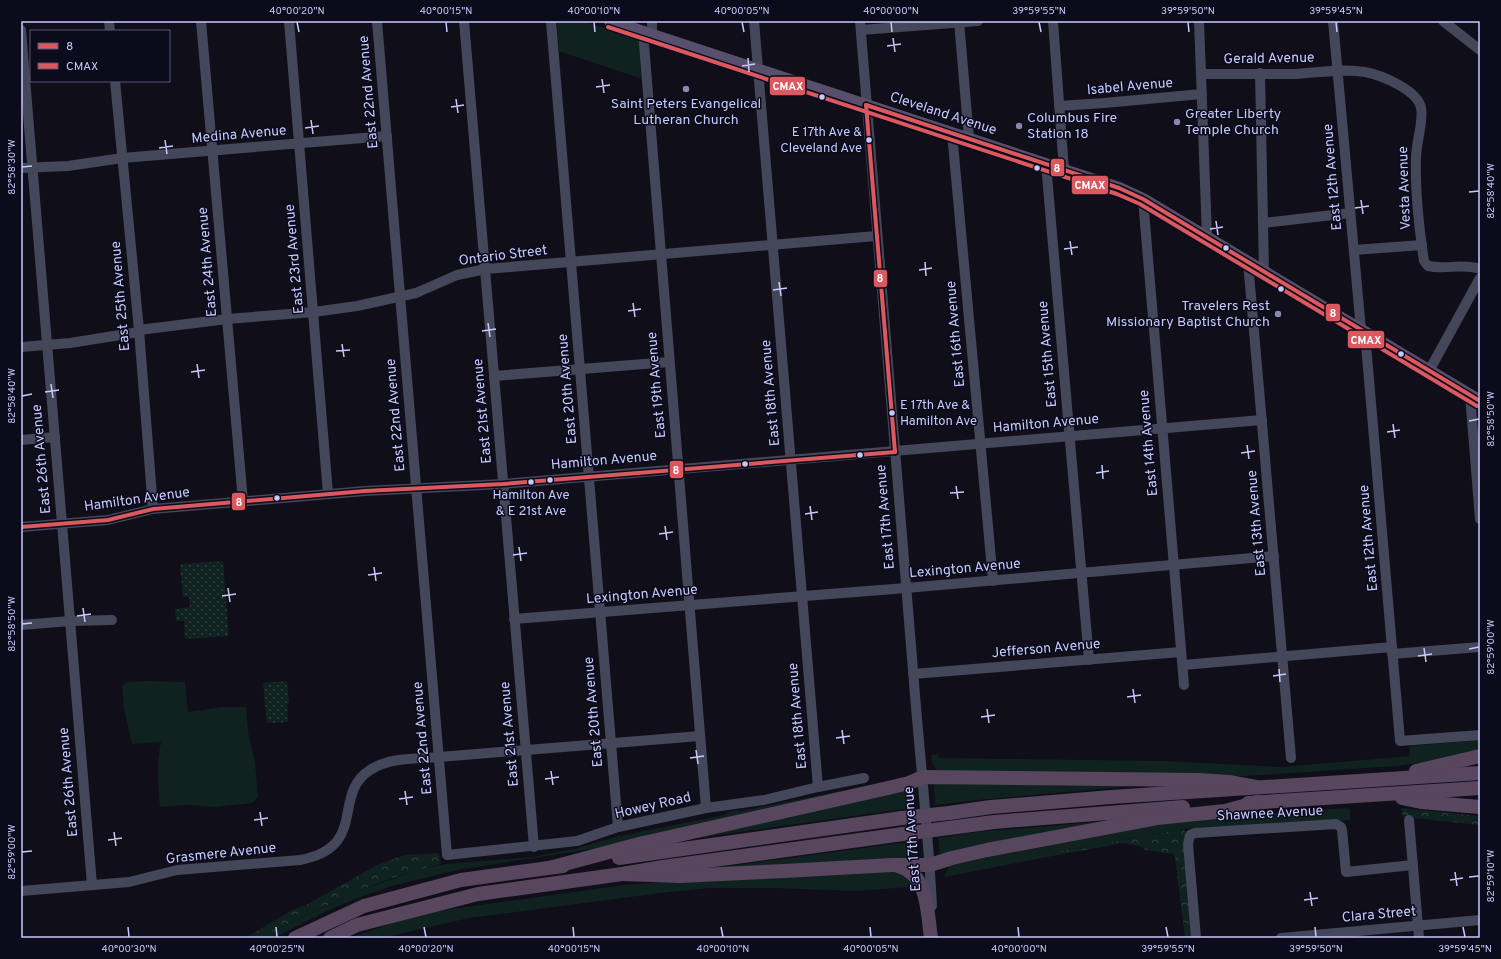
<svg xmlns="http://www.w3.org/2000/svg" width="1501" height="959" font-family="Overpass,sans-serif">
	<defs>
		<pattern id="forest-crowns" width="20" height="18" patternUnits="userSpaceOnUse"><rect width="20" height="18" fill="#0f221f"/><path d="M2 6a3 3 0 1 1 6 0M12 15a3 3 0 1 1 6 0" fill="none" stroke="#304140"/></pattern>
		<pattern id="park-dots" width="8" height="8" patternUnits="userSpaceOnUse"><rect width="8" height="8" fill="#0f221f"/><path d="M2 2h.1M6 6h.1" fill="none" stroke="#304140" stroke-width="1.8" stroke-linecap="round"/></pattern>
	</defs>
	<rect width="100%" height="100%" fill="#100e18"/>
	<g fill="#0f221f">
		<polygon points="557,21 583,21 639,40 641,77 639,78 559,51"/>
		<path d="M148,681L185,682L188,712L222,707H246L248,732L255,762L258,797L252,803L215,807L187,805L160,807C158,784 156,764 161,742L132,744L124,709L122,686L127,682Z"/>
		<polygon points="1480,740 1480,751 1426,762 1396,766 1246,776 941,772 936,771 937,770 932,763 931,755 939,754 939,758 1164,761 1282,767 1410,756 1410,746"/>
		<path d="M905,778L604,847L458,870L395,885L366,895L329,910L273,938H262L266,935L349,895L416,870L446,864L533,857L578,848L619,836L724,815C729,811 735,809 741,811Z"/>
		<polygon points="936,783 1155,784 978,800 935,805 934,785"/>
		<polygon points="909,787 911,808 661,843"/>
		<polygon points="1345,808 1350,809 1350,820 1184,829 1059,851 1057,853 1058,855 944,877 949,866 948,865 1122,830 1201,818"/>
		<polygon points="1142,818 940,856 938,838 976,832"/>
		<polygon points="915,841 916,860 699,870"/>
		<polygon points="892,865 920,881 910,887 854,891 775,888 709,888 661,893 469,918 382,938 349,938 396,922 437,911 624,885"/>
	</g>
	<g fill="url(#forest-crowns)">
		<polygon points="1401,808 1480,816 1480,825 1403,817"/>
		<polygon points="1184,829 1186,835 1192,938 1185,938 1175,858 1173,854 1146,850 1139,846 1123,843 1058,855 1057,853 1059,851"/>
		<path d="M438,853L440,856L441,864C379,878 323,907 266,935L262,938H245L292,910L308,904L377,865L404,855Z"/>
	</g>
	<g fill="url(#park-dots)">
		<polygon points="223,561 229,636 185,639 184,621 176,621 175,609 190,607 189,596 183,597 180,564"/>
		<polygon points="287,681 289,702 287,703 288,722 267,723 263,683"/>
	</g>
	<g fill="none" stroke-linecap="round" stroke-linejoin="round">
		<g stroke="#444659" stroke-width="10">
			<polyline points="109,21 110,31"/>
			<polyline points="201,21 243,501"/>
			<polyline points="289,21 328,494"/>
			<polyline points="377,21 447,855 577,841 618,827 706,808 764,800 818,787 864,778"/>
			<polyline points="464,21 534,847"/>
			<polyline points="551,21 618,827"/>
			<polyline points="652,21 652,35"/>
			<polyline points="754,21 818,787"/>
			<path d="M860,21C876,238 895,454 913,670C919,749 928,827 932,906"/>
			<polyline points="959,21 969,139"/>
			<polyline points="1053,21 1064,170"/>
			<polyline points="1199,21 1207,237"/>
			<polyline points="1333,21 1361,330"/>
			<polyline points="1443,21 1480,50"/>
			<polyline points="21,30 92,885"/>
			<polyline points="861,30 978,21"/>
			<polyline points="643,32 706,808"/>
			<polyline points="1260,73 1264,272"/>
			<path d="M1202,74C1233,74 1264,74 1295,74C1318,73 1342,68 1365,72C1381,75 1418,90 1421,108C1424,120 1416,143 1416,158C1415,191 1419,228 1424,261L1428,266C1446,270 1462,263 1480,269"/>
			<polyline points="115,81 139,330 153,509"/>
			<polyline points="1059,106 1104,103 1202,94"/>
			<polyline points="952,133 993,581"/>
			<polyline points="1046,164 1089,660"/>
			<polyline points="21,168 68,166 122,158 387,136"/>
			<polyline points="1143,199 1184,685"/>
			<polyline points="1263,223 1350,213"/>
			<polyline points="1354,250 1422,245"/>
			<polyline points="1248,262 1291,758"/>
			<polyline points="139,330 227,319 314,312 357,306 416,293 457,275 486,269 876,236"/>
			<polyline points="1365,333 1400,741 1480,735"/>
			<polyline points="21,347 70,343 139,332"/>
			<polyline points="1429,371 1480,278"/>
			<polyline points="494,376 669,362"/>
			<polyline points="1470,395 1480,519"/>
			<polyline points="21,440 55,437"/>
			<polyline points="21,527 108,520 153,509 365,491 503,484 1262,420"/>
			<polyline points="514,619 906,588 1274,556"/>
			<polyline points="21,625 70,621 112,620"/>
			<polyline points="1392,654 1480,647"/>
			<polyline points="1183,665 1392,647"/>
			<polyline points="913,674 1181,652"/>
			<polyline points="1409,820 1419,938"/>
			<path d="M21,891L129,882L177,870L300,860C369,847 331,795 370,770C389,757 417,759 439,757L700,736"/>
			<polyline points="1196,938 1188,844 1190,835 1195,833 1336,824 1341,827 1342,830 1346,872 1413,865"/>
			<polyline points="1281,938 1480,920"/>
		</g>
		<polyline stroke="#574f6c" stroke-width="12" points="610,21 1119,188 1143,199 1480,401"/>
		<g stroke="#57465e" stroke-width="14">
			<polyline points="1416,771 1480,756"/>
			<polyline points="1402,798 1421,802 1480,807"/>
			<polyline points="1248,803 1480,788"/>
			<polyline points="949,813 991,807 1111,797 1480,773"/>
			<polyline points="949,828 994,822 1183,807"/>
			<polyline points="619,858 902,818"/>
			<path d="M898,866C929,874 927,912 931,938"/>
			<polyline points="553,867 639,844 888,788 909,783 923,777 1199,780 1229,782 1256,787"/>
			<polyline points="622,874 680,876 784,871 892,865 930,865 952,858 987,850 1157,818 1225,811 1258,802"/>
			<polyline points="295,938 364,906 461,880 563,866"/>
			<polyline points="330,938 357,925 478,894 622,874 663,867 903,834"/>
		</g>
		<g stroke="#57465e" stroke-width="14">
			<polyline points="902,818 949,813"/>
			<polyline points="903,834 949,828"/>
		</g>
		<g stroke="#0c0b1b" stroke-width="7">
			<g id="bus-1">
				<polyline points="866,105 1119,188 1143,199 1480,401"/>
				<polyline points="866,105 895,452"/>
				<polyline points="21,527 108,520 153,509 365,491 503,484 895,452"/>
			</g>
		</g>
		<g stroke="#0c0b1b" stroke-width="7">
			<polyline id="bus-2" points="608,27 1117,194 1140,204 1477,406"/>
		</g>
		<use href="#bus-1" stroke="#db585f" stroke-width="4"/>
		<use href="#bus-2" stroke="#db585f" stroke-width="4"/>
	</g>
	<path fill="none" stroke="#c7c9fd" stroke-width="1.5" d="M297,22L299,32M446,22L447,32M594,22L595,32M742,22L744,32M891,22L892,32M1039,22L1041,32M1188,22L1189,32M1336,22L1337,32M893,38L895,52M887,46L901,44M748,58L749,72M742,66L755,64M602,79L604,93M596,87L610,85M456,99L458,113M451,107L464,105M311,120L313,134M305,128L319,126M165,140L167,154M159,148L173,146M22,167L32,166M1469,192L1479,191M1361,200L1363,214M1355,208L1369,206M1216,221L1218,235M1210,229L1223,227M1070,241L1072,255M1064,249L1078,247M925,262L926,276M919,270L932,268M779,282L781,296M773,290L787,288M633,303L635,317M628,311L641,309M488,323L490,337M482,331L496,329M342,344L344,357M336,351L350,350M197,364L199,378M191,372L205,370M51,384L53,398M45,392L59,390M22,396L32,394M1469,421L1479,419M1393,424L1395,438M1387,432L1400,430M1247,445L1249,459M1241,453L1255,451M1102,465L1103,479M1096,473L1109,471M956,486L958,499M950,493L964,492M810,506L812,520M805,514L818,512M665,526L667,540M659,534L673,532M519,547L521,561M513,555L527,553M374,567L376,581M368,575L382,573M228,588L230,602M222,596L236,594M83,608L85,622M77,616L91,614M22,624L32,623M1424,648L1426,662M1469,649L1479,647M1418,656L1432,654M1279,669L1280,682M1273,676L1286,674M1133,689L1135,703M1127,697L1141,695M987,709L989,723M981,717L995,715M842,730L844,744M836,738L850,736M696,750L698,764M690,758L704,756M551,771L553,785M545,779L559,777M405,791L407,805M399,799L413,797M260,812L262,826M254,820L268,818M114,832L116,846M108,840L122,838M22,852L32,851M1455,872L1457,886M1469,877L1479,876M1450,880L1463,878M1310,892L1312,906M1304,900L1318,898M128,927L129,937M276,927L277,937M424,927L426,937M573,927L574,937M721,927L723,937M870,927L871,937M1018,927L1019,937M1166,927L1168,937M1315,927L1316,937M1463,927L1465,937"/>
	<g fill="#8788ad" stroke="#0c0b1b" stroke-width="1.5">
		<circle cx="686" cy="89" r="4"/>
		<circle cx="1177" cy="122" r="4"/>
		<circle cx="1019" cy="126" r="4"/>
		<circle cx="1278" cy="314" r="4"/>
	</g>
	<g fill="#c7c9fd" stroke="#0c0b1b" stroke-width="1.5">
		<circle cx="822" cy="97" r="3.5"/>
		<circle cx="869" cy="140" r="3.5"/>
		<circle cx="1037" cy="168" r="3.5"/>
		<circle cx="1226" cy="248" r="3.5"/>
		<circle cx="1281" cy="289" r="3.5"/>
		<circle cx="1401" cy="354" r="3.5"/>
		<circle cx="892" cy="413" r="3.5"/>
		<circle cx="860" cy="455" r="3.5"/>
		<circle cx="745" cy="464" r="3.5"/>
		<circle cx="550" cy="480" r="3.5"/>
		<circle cx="531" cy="482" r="3.5"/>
		<circle cx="277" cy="498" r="3.5"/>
	</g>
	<g text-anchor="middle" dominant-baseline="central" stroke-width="3" stroke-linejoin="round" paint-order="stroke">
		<g font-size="13" fill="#c7c9fd" stroke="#0c0b1b" text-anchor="end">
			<text x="862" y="133">E 17th Ave &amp;<tspan x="862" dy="16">Cleveland Ave</tspan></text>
			<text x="900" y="406" text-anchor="start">E 17th Ave &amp;<tspan x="900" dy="16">Hamilton Ave</tspan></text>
			<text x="531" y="496" text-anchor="middle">Hamilton Ave<tspan x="531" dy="16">&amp; E 21st Ave</tspan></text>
		</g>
		<g font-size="14" fill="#c7c9fd" stroke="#0c0b1b">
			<text transform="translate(1269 59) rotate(-1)">Gerald Avenue</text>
			<text transform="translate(1130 87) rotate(-5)">Isabel Avenue</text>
			<text transform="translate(369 92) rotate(-95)">East 22nd Avenue</text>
			<text transform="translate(943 114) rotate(18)">Cleveland Avenue</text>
			<text transform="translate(239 135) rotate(-5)">Medina Avenue</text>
			<text transform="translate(1333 177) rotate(-95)">East 12th Avenue</text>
			<text transform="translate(1405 188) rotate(-92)">Vesta Avenue</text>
			<text transform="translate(503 256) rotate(-7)">Ontario Street</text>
			<text transform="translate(295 259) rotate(-95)">East 23rd Avenue</text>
			<text transform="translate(208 262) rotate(-95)">East 24th Avenue</text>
			<text transform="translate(121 296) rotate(-95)">East 25th Avenue</text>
			<text transform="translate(956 334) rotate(-95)">East 16th Avenue</text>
			<text transform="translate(1048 354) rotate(-95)">East 15th Avenue</text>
			<text transform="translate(657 385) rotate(-95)">East 19th Avenue</text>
			<text transform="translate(568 389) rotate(-95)">East 20th Avenue</text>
			<text transform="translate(771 393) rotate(-95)">East 18th Avenue</text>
			<text transform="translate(483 411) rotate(-95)">East 21st Avenue</text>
			<text transform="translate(396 415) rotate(-95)">East 22nd Avenue</text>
			<text transform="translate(1046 424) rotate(-5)">Hamilton Avenue</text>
			<text transform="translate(1149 443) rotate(-95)">East 14th Avenue</text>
			<text transform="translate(42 459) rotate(-95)">East 26th Avenue</text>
			<text transform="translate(604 461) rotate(-5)">Hamilton Avenue</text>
			<text transform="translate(137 500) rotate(-8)">Hamilton Avenue</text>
			<text transform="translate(886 517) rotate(-95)">East 17th Avenue</text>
			<text transform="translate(1257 523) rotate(-95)">East 13th Avenue</text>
			<text transform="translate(1369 538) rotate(-95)">East 12th Avenue</text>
			<text transform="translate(965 569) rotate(-5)">Lexington Avenue</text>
			<text transform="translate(642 595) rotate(-5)">Lexington Avenue</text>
			<text transform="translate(1046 649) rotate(-5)">Jefferson Avenue</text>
			<text transform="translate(594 712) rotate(-95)">East 20th Avenue</text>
			<text transform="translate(798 716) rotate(-95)">East 18th Avenue</text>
			<text transform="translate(510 734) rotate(-95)">East 21st Avenue</text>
			<text transform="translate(423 738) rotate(-95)">East 22nd Avenue</text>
			<text transform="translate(69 782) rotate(-95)">East 26th Avenue</text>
			<text transform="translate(653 806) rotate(-13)">Howey Road</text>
			<text transform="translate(1270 814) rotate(-3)">Shawnee Avenue</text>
			<text transform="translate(913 839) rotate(-94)">East 17th Avenue</text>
			<text transform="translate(221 854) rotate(-6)">Grasmere Avenue</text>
			<text transform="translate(1379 915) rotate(-5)">Clara Street</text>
		</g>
		<g font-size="14" fill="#c7c9fd" stroke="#0c0b1b" text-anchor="start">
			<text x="686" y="104" text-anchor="middle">Saint Peters Evangelical<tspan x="686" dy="16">Lutheran Church</tspan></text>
			<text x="1185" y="114">Greater Liberty<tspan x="1185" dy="16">Temple Church</tspan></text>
			<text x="1027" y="118">Columbus Fire<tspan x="1027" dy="16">Station 18</tspan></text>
			<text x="1270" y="306" text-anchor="end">Travelers Rest<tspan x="1270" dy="16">Missionary Baptist Church</tspan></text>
		</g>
	</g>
	<g stroke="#0c0b1b" stroke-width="1.5">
		<rect x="769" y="76" width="37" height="20" rx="4" fill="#db585f"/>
		<rect x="1050" y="158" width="15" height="19" rx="4" fill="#db585f"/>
		<rect x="1071" y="175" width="38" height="20" rx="4" fill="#db585f"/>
		<rect x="873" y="269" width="15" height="19" rx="4" fill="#db585f"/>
		<rect x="1325" y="303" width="16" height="19" rx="4" fill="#db585f"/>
		<rect x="1347" y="330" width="38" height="19" rx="4" fill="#db585f"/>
		<rect x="669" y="460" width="15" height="19" rx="4" fill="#db585f"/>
		<rect x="231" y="492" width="15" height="19" rx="4" fill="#db585f"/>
	</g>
	<g font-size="11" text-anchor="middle" font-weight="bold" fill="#fff">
		<text x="788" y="90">CMAX</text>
		<text x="1057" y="172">8</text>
		<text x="1090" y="189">CMAX</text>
		<text x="880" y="282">8</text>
		<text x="1333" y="317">8</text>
		<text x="1366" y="344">CMAX</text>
		<text x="676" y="474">8</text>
		<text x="239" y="506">8</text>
	</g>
	<rect width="1501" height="959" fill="none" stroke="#0c0b1b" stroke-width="44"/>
	<rect x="30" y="30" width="140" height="52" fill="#0c0b1b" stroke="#575775"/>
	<rect x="38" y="43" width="20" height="6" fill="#db585f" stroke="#575775"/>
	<text x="66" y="50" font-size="12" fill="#c7c9fd">8</text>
	<rect x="38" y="63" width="20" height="6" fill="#db585f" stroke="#575775"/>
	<text x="66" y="70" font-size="12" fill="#c7c9fd">CMAX</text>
	<rect x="22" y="22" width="1457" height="915" fill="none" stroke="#c7c9fd" stroke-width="1.5"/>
	<g font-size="10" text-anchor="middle" fill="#c7c9fd">
		<text x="297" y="14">40°00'20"N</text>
		<text x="446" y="14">40°00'15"N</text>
		<text x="594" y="14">40°00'10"N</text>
		<text x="742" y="14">40°00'05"N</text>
		<text x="891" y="14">40°00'00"N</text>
		<text x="1039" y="14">39°59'55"N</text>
		<text x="1188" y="14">39°59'50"N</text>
		<text x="1336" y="14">39°59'45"N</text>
		<text transform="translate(11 167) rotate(-90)" y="4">82°58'30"W</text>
		<text transform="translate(1490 191) rotate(-90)" y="4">82°58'40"W</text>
		<text transform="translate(11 396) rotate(-90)" y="4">82°58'40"W</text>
		<text transform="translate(1490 419) rotate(-90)" y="4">82°58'50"W</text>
		<text transform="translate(11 624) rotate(-90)" y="4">82°58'50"W</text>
		<text transform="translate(1490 647) rotate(-90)" y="4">82°59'00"W</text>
		<text transform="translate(11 852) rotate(-90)" y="4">82°59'00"W</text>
		<text transform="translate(1490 876) rotate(-90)" y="4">82°59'10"W</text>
		<text x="129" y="952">40°00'30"N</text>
		<text x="277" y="952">40°00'25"N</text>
		<text x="426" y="952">40°00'20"N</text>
		<text x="574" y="952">40°00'15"N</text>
		<text x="723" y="952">40°00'10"N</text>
		<text x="871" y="952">40°00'05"N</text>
		<text x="1019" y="952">40°00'00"N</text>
		<text x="1168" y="952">39°59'55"N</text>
		<text x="1316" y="952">39°59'50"N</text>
		<text x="1465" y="952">39°59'45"N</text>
	</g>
</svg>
